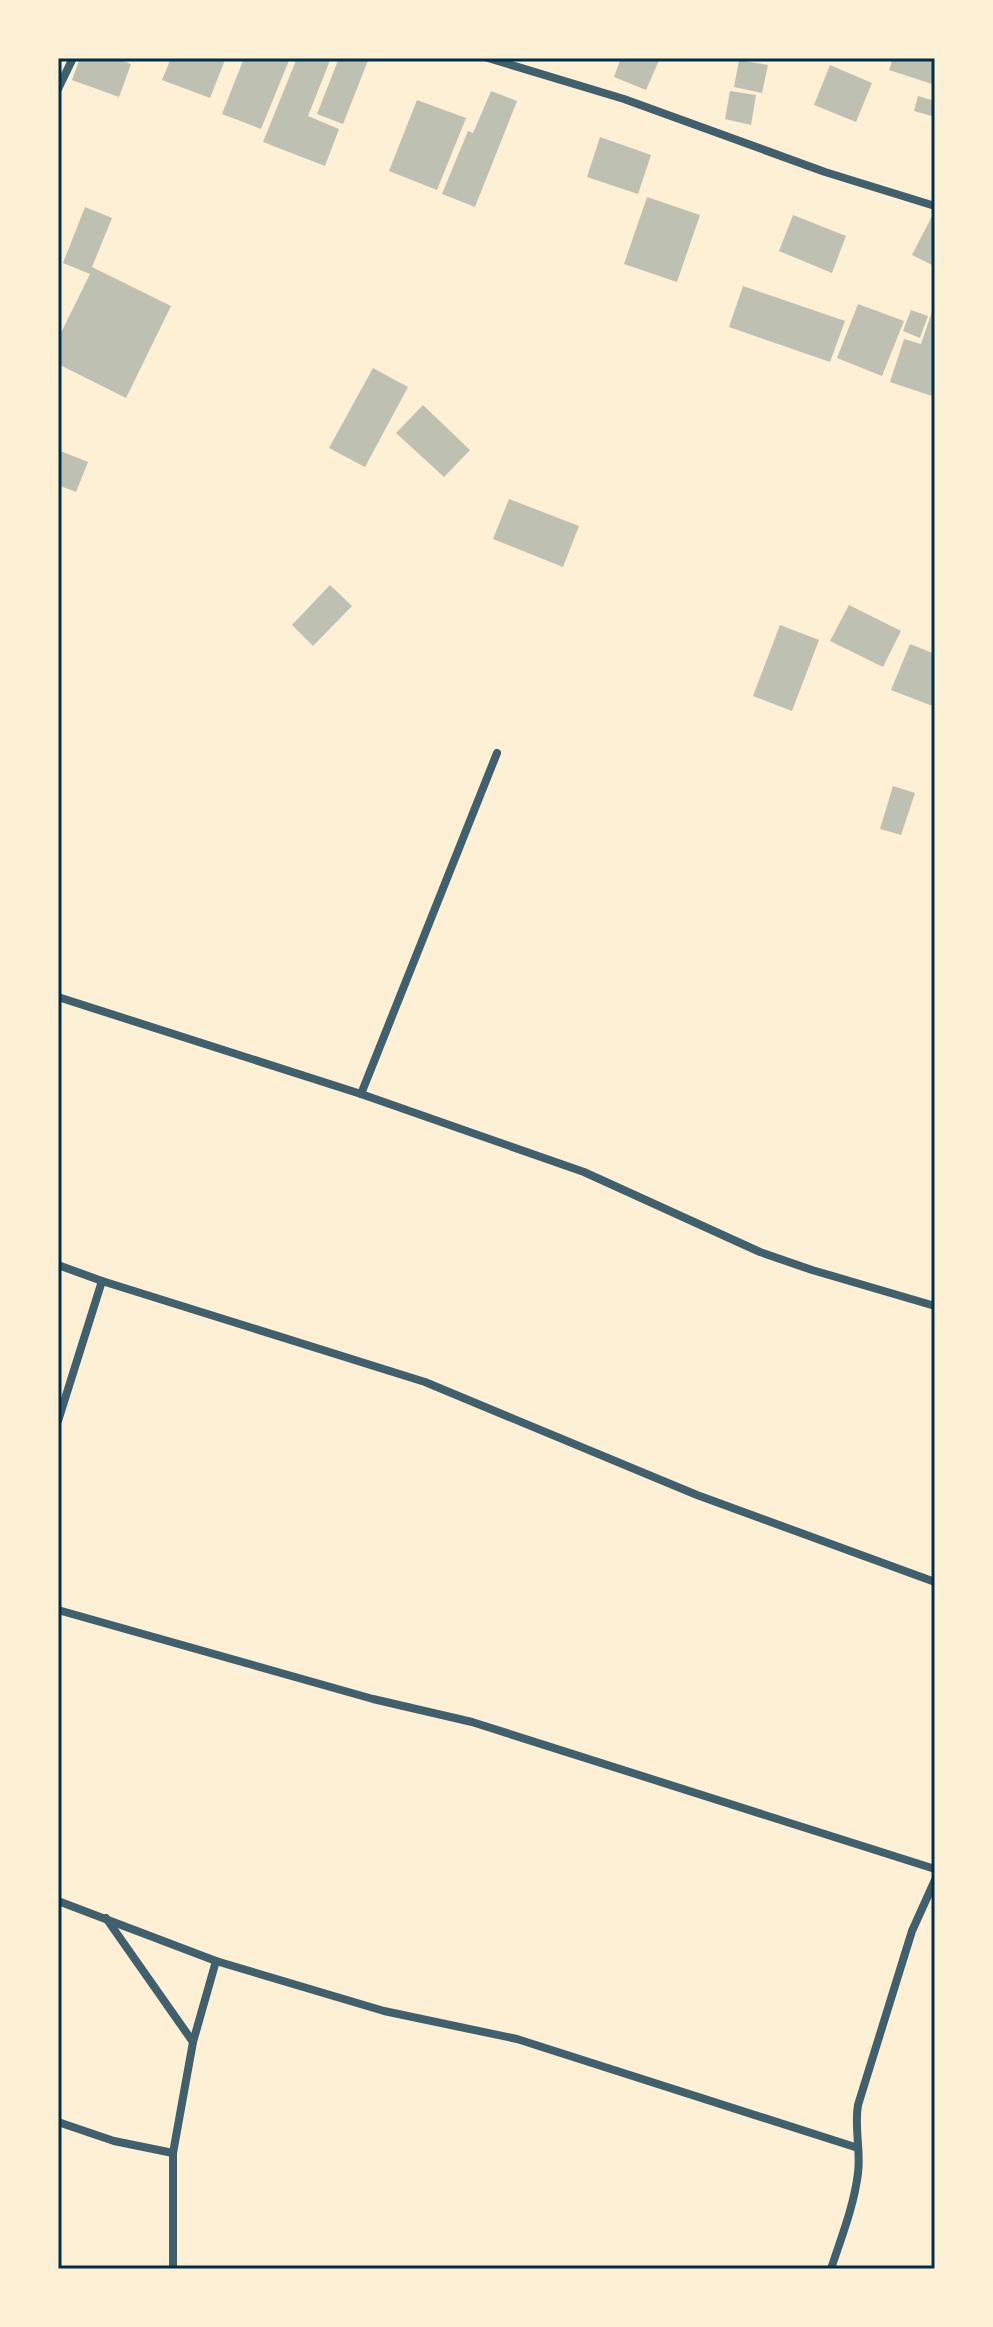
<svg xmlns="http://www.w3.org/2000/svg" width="993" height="2327" font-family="'Asap Condensed',sans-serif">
	<rect width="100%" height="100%" fill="#fdf0d5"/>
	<g fill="#bec0b2">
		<polygon points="80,58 114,58 131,64 119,97 72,80"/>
		<polygon points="171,58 225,60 210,98 162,80"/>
		<polygon points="244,58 290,58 261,129 222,114"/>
		<polygon points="297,58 331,58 308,116 339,129 325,166 263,142"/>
		<polygon points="339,58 369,58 343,124 317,114"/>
		<polygon points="621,58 660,58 646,90 614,77"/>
		<polygon points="893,58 935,58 935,85 889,70"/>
		<polygon points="739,60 768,65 762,93 734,87"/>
		<polygon points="830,65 872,83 856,122 814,105"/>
		<polygon points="491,91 517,101 475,207 442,194 468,131 473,133"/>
		<polygon points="730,91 756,95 751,125 725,119"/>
		<polygon points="918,96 935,101 935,117 914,111"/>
		<polygon points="417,100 466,118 437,190 389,171"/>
		<polygon points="600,137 651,155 638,194 587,177"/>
		<polygon points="647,197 700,215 677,282 624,264"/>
		<polygon points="85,207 112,218 92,267 171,306 126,398 58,364 58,339 90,274 63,263"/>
		<polygon points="793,215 846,236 832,273 779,251"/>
		<polygon points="932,216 935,217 935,260 932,265 912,255"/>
		<polygon points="743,286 845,321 830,362 729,327"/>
		<polygon points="935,303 935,397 890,382 904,339 921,344"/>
		<polygon points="858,304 904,321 882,376 837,358"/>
		<polygon points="911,310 928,316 920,338 903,331"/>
		<polygon points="373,368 408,387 365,467 329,448"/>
		<polygon points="423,405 470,450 444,477 396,433"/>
		<polygon points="58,450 88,462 76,492 58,485"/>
		<polygon points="509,499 579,526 563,567 493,539"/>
		<polygon points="330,585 352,606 313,646 292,625"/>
		<polygon points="849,605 901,631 883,667 830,641"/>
		<polygon points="780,625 819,640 792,711 753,696"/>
		<polygon points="910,644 935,654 935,707 891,690"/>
		<polygon points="893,786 915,793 901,835 880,829"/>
	</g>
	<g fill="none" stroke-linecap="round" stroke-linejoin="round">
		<g stroke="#3f606c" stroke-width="8">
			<polyline points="488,58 624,99 825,172 935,206"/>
			<polyline points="58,89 73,58"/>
			<polyline points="58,997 361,1094 584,1172 760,1252 812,1270 935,1306"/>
			<polyline points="361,1094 497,753"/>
			<polyline points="58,1265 102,1281 425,1382 697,1495 935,1582"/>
			<polyline points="58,1421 102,1281"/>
			<polyline points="58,1610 373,1699 472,1722 935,1869"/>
			<polyline points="58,1901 216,1961 384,2011 517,2039 858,2148"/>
			<polyline points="106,1918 193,2042 173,2153 173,2269"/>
			<polyline points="193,2042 216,1961"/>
			<polyline points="58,2122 114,2141 173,2153"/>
			<path d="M831,2269C841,2238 854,2206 858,2173C861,2150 854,2128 858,2105L912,1931L935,1880"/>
		</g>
	</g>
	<rect width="993" height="2327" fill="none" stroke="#fdf0d5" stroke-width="120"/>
	<rect x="60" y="60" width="873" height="2207" fill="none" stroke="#003049" stroke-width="3"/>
</svg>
